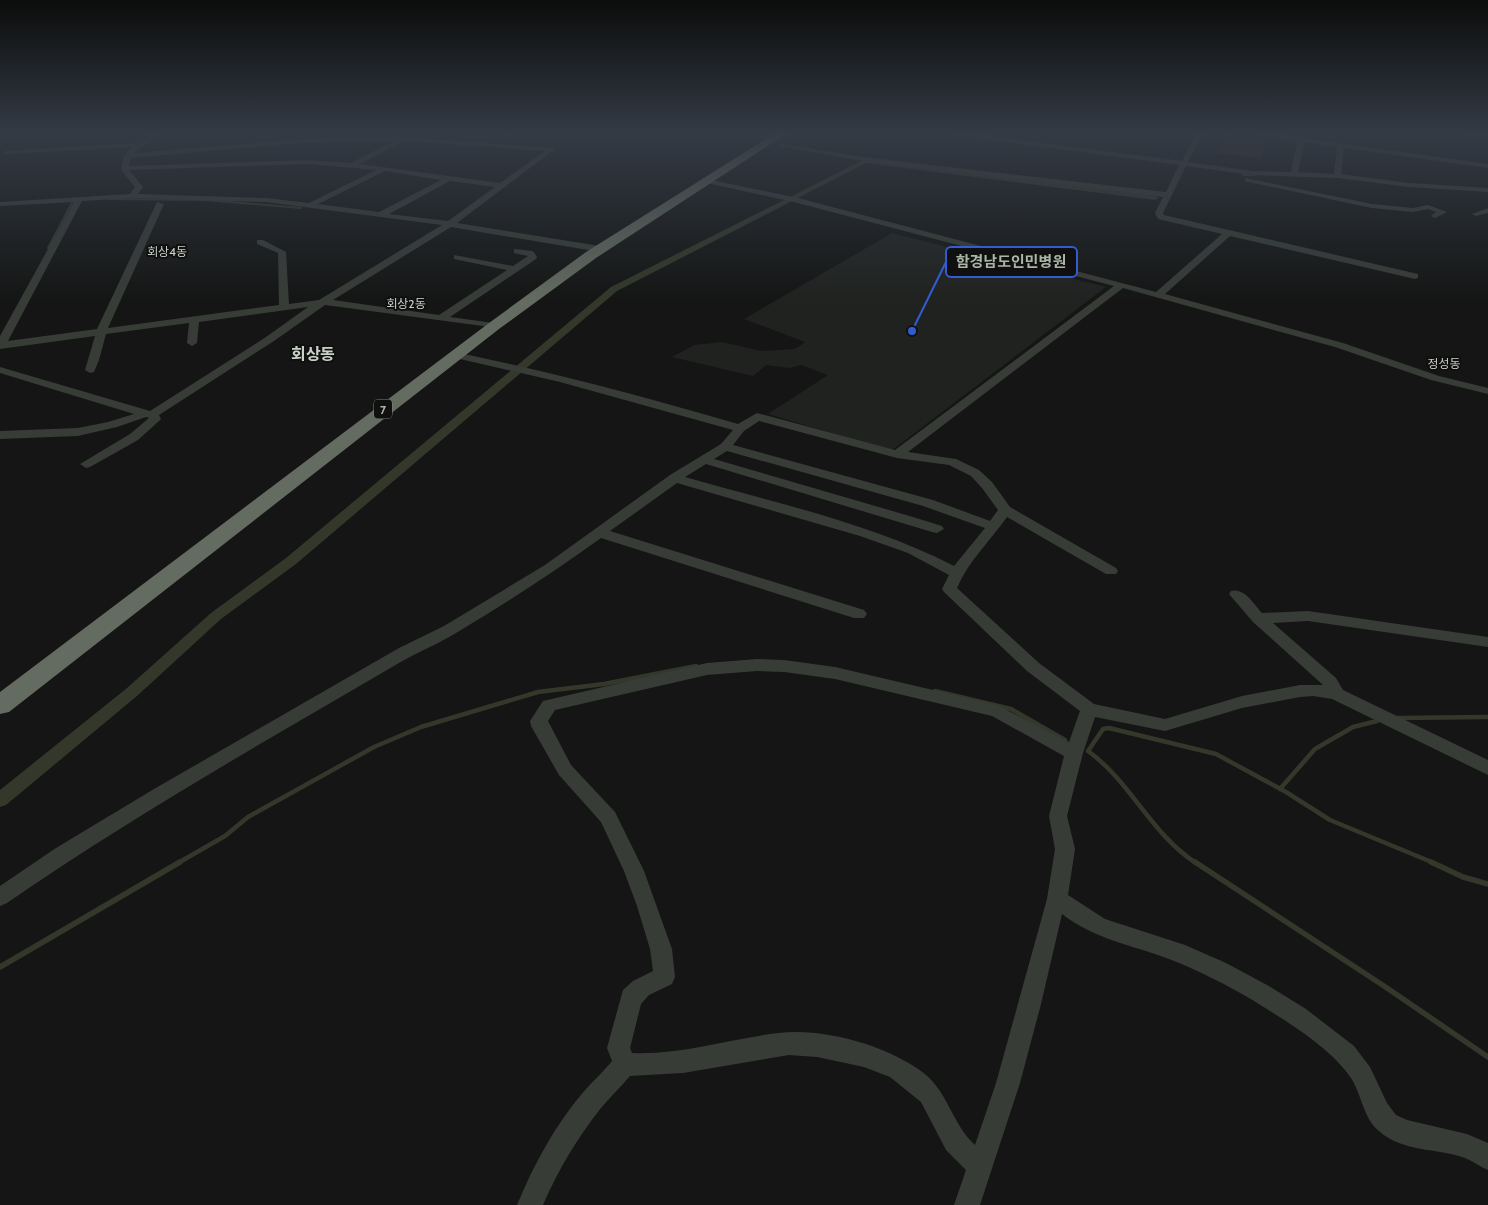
<svg xmlns="http://www.w3.org/2000/svg" width="1488" height="1205" font-family="Cabin,'Noto Sans KR',sans-serif">
	<rect width="100%" height="100%" fill="#141514"/>
	<polygon fill="#202220" points="892,233 1106,287 891,451 768,414 828,375 801,365 790,368 766,365 753,376 672,357 694,345 722,342 761,351 795,349 805,342 744,319"/>
	<polygon fill="#2f2726" points="1225,135 1266,140 1261,158 1218,153"/>
	<g fill="none" stroke-linecap="round" stroke-linejoin="round">
		<g stroke="#33382b" stroke-width="2">
			<polyline points="1243,175 1254,175"/>
			<polyline points="109,199 205,200 301,208"/>
			<polyline points="48,248 73,201 70,201"/>
		</g>
		<g stroke="#33382b" stroke-width="4.5">
			<polyline points="935,691 1011,709 1065,740"/>
			<polyline points="1398,718 1488,717"/>
			<polyline points="1280,789 1315,749 1353,727 1377,721"/>
			<polyline points="178,863 225,836 248,817 374,747 421,727 538,692 604,684 696,666"/>
			<path d="M1196,863C1151,834 1131,782 1088,751L1103,729L1109,728L1216,754L1286,792L1330,820L1434,863"/>
		</g>
		<g stroke="#33382b" stroke-width="5.5">
			<polyline points="1195,862 1384,986 1488,1057"/>
			<polyline points="1431,862 1463,877 1488,884"/>
			<polyline points="0,967 180,862"/>
		</g>
		<polygon fill="#33382b" fill-rule="evenodd" points="865,159 1155,196 1159,198 1155,200 866,163 617,291 296,564 221,619 137,696 6,805 0,807 0,790 127,688 211,613 286,558 611,287"/>
		<g fill="#383c37" fill-rule="evenodd">
			<path d="M154,134H161L134,153L290,140L361,137H403L554,148V150L457,223L600,246L604,249L600,252L451,227L333,300L439,315L507,270L454,259V255L513,266L528,256L514,253V249L533,251L537,257L536,259L450,317L494,323L498,324V328L325,305L274,341L159,415L161,419L159,421L138,440L90,467L86,468L80,464L130,434L149,418L146,417L117,427L78,436L0,439V431L78,428L108,422L134,414L0,373V367L150,411L266,337L308,307L199,322L197,343L192,346L187,343L189,323L106,334L99,360L94,372L90,373L85,370L95,336L0,349V336L74,202L0,206V202L130,194L135,187L121,170L124,156L132,147L6,154L4,153V151L138,143ZM361,141H394L351,163L308,160L129,166L131,158L290,144ZM404,141L545,151L500,183L360,164ZM308,164L376,170L309,203L266,198L138,194L143,187L129,170ZM385,171L441,180L379,212L318,204ZM450,181L495,187L448,221L389,214ZM132,198L266,202L442,225L319,300L289,304L286,252L263,240H257V244L278,253L279,305L108,328L164,204L157,202L97,329L8,341L82,201Z"/>
			<path d="M957,134H973L1182,161L1196,134H1202L1188,162L1252,171L1291,172L1297,141L1262,136L1259,134H1274L1488,164V168L1344,148L1341,174L1409,183L1488,188V192L1409,187L1337,178L1252,175L1186,166L1163,213L1164,215L1418,274V278L1415,279L1230,236L1165,294L1343,343L1439,376L1488,388V394L1431,380L1335,347L1123,288L908,452L956,459L979,470L992,482L1010,507L1116,568L1118,571L1116,574H1106L1007,517C991,540 969,560 957,588L1039,663L1094,704L1165,719L1242,696L1300,685H1323L1253,622L1229,594L1231,591C1244,587 1254,604 1262,613L1308,611L1488,637V647L1308,621L1273,623L1336,678L1343,690L1488,760V775L1332,699L1313,696L1300,697L1242,708L1165,731L1095,717L1083,753L1067,816L1075,849L1068,895L1105,919L1185,945L1226,963L1267,985L1306,1009L1354,1046L1370,1067L1387,1103L1396,1115L1407,1120L1467,1134L1488,1143V1170C1480,1167 1473,1161 1465,1158C1437,1148 1402,1152 1379,1131C1363,1118 1362,1095 1351,1078C1330,1047 1286,1021 1254,1001C1227,985 1198,970 1169,959C1132,945 1094,939 1062,914L1041,1004L1020,1083L980,1205H954L966,1170L946,1150L921,1102L916,1098L890,1077L864,1067L817,1057L789,1055L683,1073L630,1076C621,1087 610,1097 601,1108C578,1137 558,1170 543,1205H517C534,1164 556,1123 586,1089C594,1080 604,1071 612,1061L607,1048L623,990L633,981L653,971L650,949L637,906L624,871L601,822L559,775L531,726L530,721L543,701L707,663L757,659L784,660L835,667L997,705L1069,742L1080,711L1027,671L944,592L942,589L949,575L908,553L860,536L677,483L610,531L864,610L867,614L864,618H854L601,538C554,572 506,603 456,633C438,644 418,652 399,663C267,740 133,816 7,903L0,906V886L56,848L154,789L399,648L444,626L545,565L670,475L721,444L733,430L560,382L451,357L450,355L451,353L455,352C551,372 645,397 738,424L757,413L895,450L1114,286L794,202L702,182V178L798,198L1156,292L1222,234L1158,219L1155,213L1163,197L863,161L779,146L782,144L863,157L1166,192L1179,165L960,136ZM1304,142L1337,147L1334,174L1298,172ZM759,421L897,458L949,465L971,476L982,488L998,510L990,521L933,500L733,445L744,431ZM727,451L923,506L985,528L954,566C871,523 775,503 685,477L706,464L932,532L937,533L944,529L942,526L913,517L714,459ZM757,671L784,672L835,679L992,716L1064,756L1049,816L1055,849L1047,899L996,1083L975,1145C953,1125 948,1093 925,1074C890,1046 823,1027 778,1033C729,1039 682,1055 632,1053L630,1048L641,1004L649,995L672,984L675,977L672,949L644,871L615,812L571,765L548,721L555,710L707,675Z"/>
			<polygon points="1469,134 1488,134 1488,138 1472,136"/>
			<polygon points="1245,178 1372,204 1413,208 1428,205 1447,212 1435,218 1431,216 1436,212 1428,209 1413,212 1372,208 1248,182 1245,182"/>
			<polygon points="1488,208 1488,213 1476,216 1472,214"/>
		</g>
		<polygon fill="#646b61" fill-rule="evenodd" points="774,134 786,134 596,258 499,329 9,712 0,714 0,692 489,323 586,252"/>
	</g>
	<linearGradient id="sky" x2="0" y2="1"><stop stop-color="#0b0c0b"/><stop offset="0.44" stop-color="#343b45"/><stop offset="1" stop-color="#343b45" stop-opacity="0"/></linearGradient>
	<rect width="1488" height="302" fill="url(#sky)"/>
	<g text-anchor="middle" dominant-baseline="central" stroke-width="4" stroke-linejoin="round" paint-order="stroke">
		<g font-size="12" fill="#cad1c7" stroke="#0f100f">
			<text x="167" y="251">회상4동</text>
			<text x="406" y="303">회상2동</text>
			<text x="1444" y="363">정성동</text>
		</g>
		<rect fill="#0f100f" stroke="#7c8479" stroke-width="1" x="374" y="399.5" width="18" height="19" rx="4"/>
		<g font-size="12" font-weight="bold" fill="#abb5a6">
			<text x="383" y="409">7</text>
		</g>
		<g font-size="16" font-weight="bold" fill="#cad1c7" stroke="#0f100f">
			<text x="313" y="354">회상동</text>
		</g>
	</g>
	<path fill="none" stroke="#325dd0" stroke-width="2" d="M912 331L946 262"/>
	<circle fill="#325dd0" stroke="#0f100f" stroke-width="2" cx="912" cy="331" r="5"/>
	<rect fill="#0f100f" stroke="#325dd0" stroke-width="2" x="946" y="247" width="131" height="30" rx="5"/>
	<g font-size="15" text-anchor="middle" font-weight="bold" fill="#abb5a6">
		<text x="1011" y="267">함경남도인민병원</text>
	</g>
</svg>
